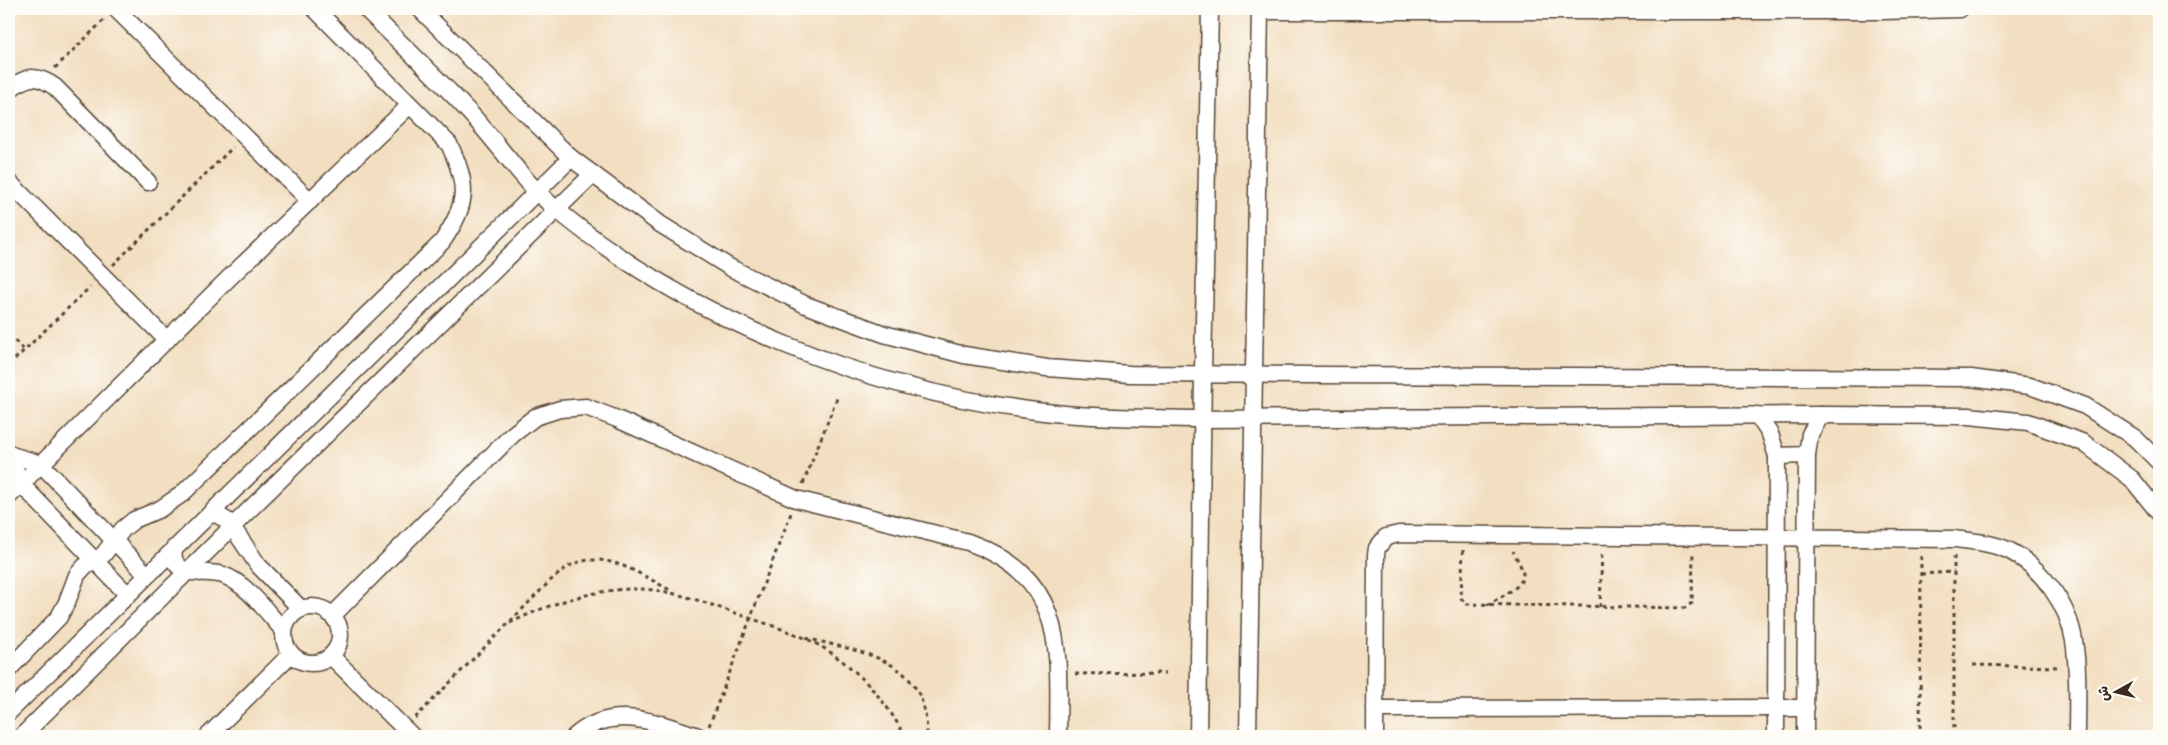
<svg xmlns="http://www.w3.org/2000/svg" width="2168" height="745" font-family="Itim,'Playpen Sans Arabic',sans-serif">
	<rect width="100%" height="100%" fill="#fdfcf7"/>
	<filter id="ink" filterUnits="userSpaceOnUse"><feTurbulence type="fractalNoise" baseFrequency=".02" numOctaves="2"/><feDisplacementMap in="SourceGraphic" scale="10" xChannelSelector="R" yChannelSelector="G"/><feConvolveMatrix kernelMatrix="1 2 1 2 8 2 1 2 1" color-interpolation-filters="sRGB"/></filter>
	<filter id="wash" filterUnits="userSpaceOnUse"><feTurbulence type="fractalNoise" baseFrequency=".0096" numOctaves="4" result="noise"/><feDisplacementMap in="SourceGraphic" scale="20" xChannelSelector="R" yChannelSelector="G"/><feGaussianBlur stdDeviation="1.12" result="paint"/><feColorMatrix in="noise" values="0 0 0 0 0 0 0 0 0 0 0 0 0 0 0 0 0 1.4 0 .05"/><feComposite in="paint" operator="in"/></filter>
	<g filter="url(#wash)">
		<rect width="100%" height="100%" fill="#f2dec0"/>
	</g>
	<g filter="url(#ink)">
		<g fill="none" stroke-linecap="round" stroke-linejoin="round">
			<g stroke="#564536" stroke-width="19">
				<g id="street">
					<polyline points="116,9 310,201"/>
					<path d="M366,9C400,43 436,76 469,112C499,144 523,182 557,210C690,319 866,390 1036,411C1091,418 1147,418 1202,419L1821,415L1969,416L2028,422L2084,443L2132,479L2159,513"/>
					<polyline points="420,9 571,158 660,224 731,268 806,305 884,334 964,355 1047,368 1130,374 1971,378 2030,386 2085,406 2135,438 2159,462"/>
					<polyline points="1260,11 1882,11 1960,9"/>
					<path d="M9,90C26,76 36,73 55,87L148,182"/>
					<polyline points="9,182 167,340"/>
					<polyline points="1757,415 1770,434 1777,456 1776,736"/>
					<polyline points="9,453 21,484 127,594"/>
					<polyline points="11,455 41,464 147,575"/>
					<polyline points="1777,456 1807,455"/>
					<polyline points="9,496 229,278 410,105"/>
					<polyline points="210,514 218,515 229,522 258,565 300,608"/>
					<path d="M174,548C173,556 173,563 181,568C190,575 211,571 223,575C247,584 266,611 283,630"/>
					<circle cx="312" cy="635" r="28"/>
					<path d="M333,615L512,435L535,417L560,409L586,407L617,419L796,499L968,542C1066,577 1059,648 1058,736"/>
					<polyline points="331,656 412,736"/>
					<path d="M9,669L59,617L67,602L77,575L85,566L103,555L123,529L134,520L160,509L182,494L442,242C468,204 469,186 449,144L315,9"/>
					<polyline points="1375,709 1806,708"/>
					<polyline points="9,712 571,158"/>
					<polyline points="22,736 245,514 593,174"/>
					<polyline points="208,736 291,654"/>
					<path d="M575,736C614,703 657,723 698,736"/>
					<polyline points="1198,736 1203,373 1210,9"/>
					<polyline points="1248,736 1260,9"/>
					<path d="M1375,736L1376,555L1377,548L1386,537L1399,534L1954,539C1973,541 1993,543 2010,551C2042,568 2069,606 2074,641C2079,672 2077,705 2077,736"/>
					<polyline points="1805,736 1807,455 1810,434 1821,415"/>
				</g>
			</g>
			<g stroke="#564536" stroke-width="3" stroke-dasharray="4 4" stroke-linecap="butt">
				<polyline points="55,68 104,20"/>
				<polyline points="113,265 233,147"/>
				<polyline points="9,335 24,350"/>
				<polyline points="9,365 90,287"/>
				<polyline points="803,484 837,398"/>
				<polyline points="1463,550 1461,598 1466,604 1685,608 1692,603 1693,551"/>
				<polyline points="1921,574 1954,572"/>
				<path d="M1487,605C1497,598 1524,588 1523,574C1522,566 1516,558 1513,551"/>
				<polyline points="1600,607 1602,551"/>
				<path d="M510,623C551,603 595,588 641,589C675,591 700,601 732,612C755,620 778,627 800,636C842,653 885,695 904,736"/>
				<path d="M806,638C867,654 927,658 927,736"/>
				<polyline points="1973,665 2061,667"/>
				<polyline points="1075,674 1165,673"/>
				<path d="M415,718L551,580C557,576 563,569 569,566C605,548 639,574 670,590"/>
				<polyline points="709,726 791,513"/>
				<polyline points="1920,736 1921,554"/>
				<polyline points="1954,736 1954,554"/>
			</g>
			<use href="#street" stroke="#fff" stroke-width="16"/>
		</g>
	</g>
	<rect width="2168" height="745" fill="none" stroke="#fdfcf7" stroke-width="30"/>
	<g transform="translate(2116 692) rotate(262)" stroke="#fdfcf7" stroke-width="4" paint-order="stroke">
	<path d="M0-4L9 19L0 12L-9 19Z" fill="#3b2a1e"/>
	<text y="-8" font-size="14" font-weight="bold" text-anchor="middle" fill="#3b2a1e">ش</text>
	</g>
</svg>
